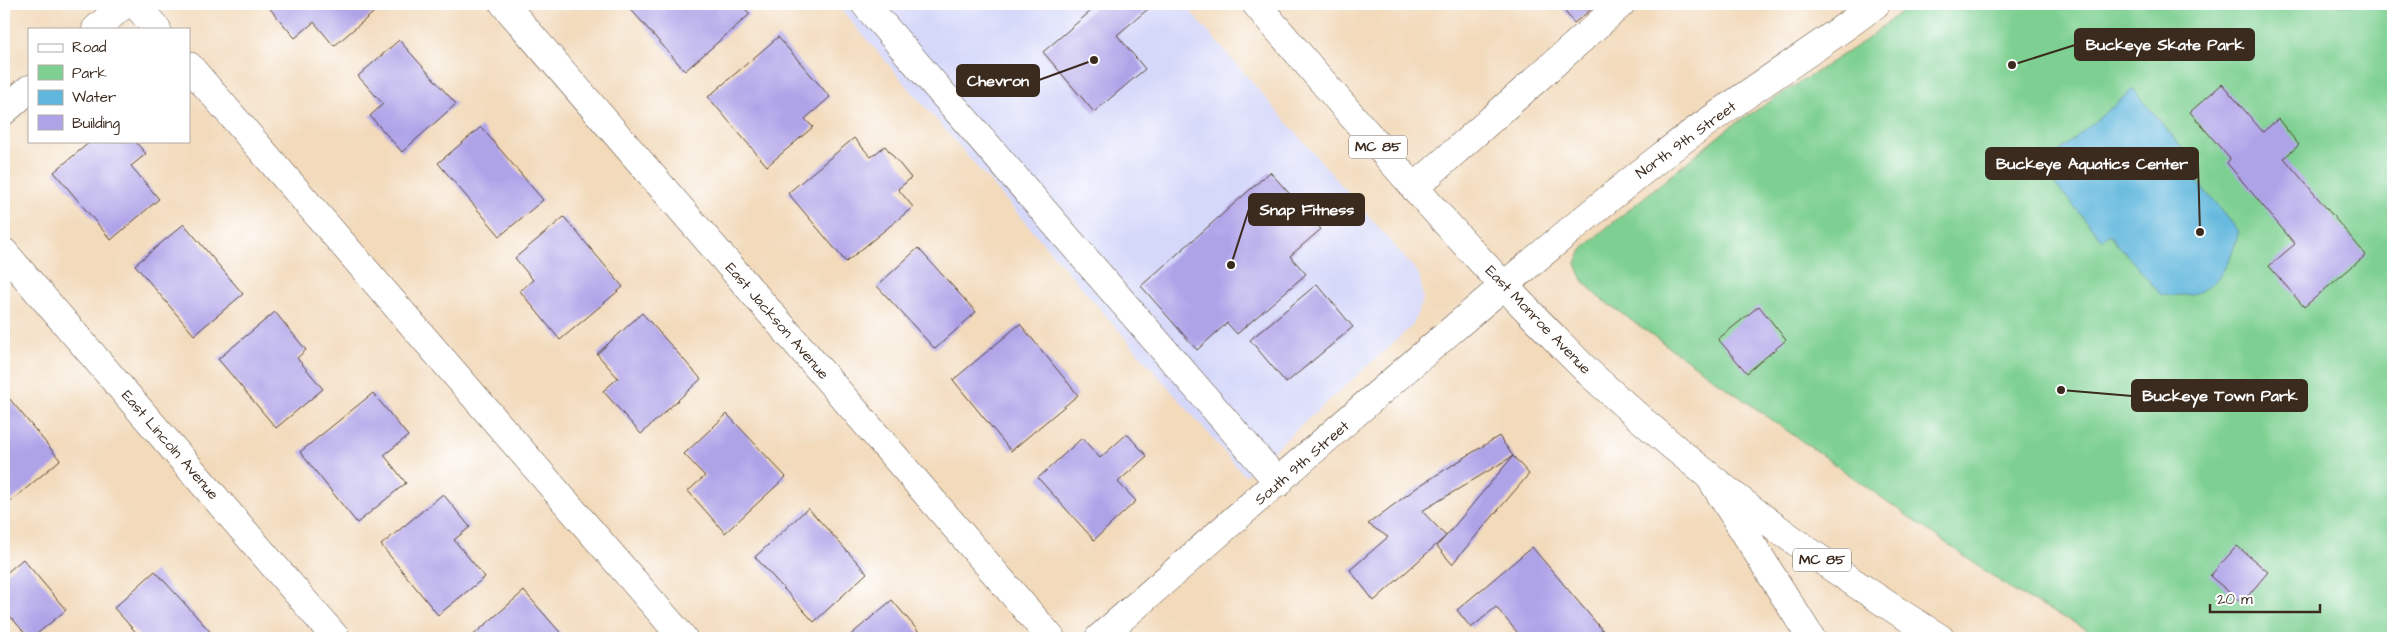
<svg xmlns="http://www.w3.org/2000/svg" width="2397" height="642" font-family="'Architects Daughter',sans-serif">
	<rect width="100%" height="100%" fill="#fff"/>
	<filter id="ink" filterUnits="userSpaceOnUse"><feTurbulence type="fractalNoise" baseFrequency=".02" numOctaves="2"/><feDisplacementMap in="SourceGraphic" scale="10" xChannelSelector="R" yChannelSelector="G"/><feConvolveMatrix kernelMatrix="1 2 1 2 8 2 1 2 1" color-interpolation-filters="sRGB"/></filter>
	<filter id="wash" filterUnits="userSpaceOnUse"><feTurbulence type="fractalNoise" baseFrequency=".0096" numOctaves="4" result="noise"/><feDisplacementMap in="SourceGraphic" scale="20" xChannelSelector="R" yChannelSelector="G"/><feGaussianBlur stdDeviation="1.12" result="paint"/><feColorMatrix in="noise" values="0 0 0 0 0 0 0 0 0 0 0 0 0 0 0 0 0 1.4 0 .05"/><feComposite in="paint" operator="in"/></filter>
	<g filter="url(#wash)">
		<rect width="100%" height="100%" fill="#f2dabb"/>
		<polygon fill="#d5d8f9" points="836,4 1184,4 1419,274 1423,298 1413,325 1245,476"/>
		<polygon fill="#7ed092" stroke="#5c7d58" points="1910,4 2393,4 2393,638 2103,638 2015,592 1597,296 1583,280 1576,264 1582,250 1599,234 1730,127 1866,40"/>
		<path fill="#60b7dd" stroke="#4e707e" d="M2133,89L2197,165L2189,172L2239,231C2232,256 2221,288 2192,294C2182,296 2170,295 2161,295L2109,234L2102,240L2041,167Z"/>
		<g id="blocks">
			<g fill="#afa3e8">
				<polygon points="266,4 377,4 380,7 334,46 314,22 295,38"/>
				<polygon points="628,4 740,4 750,14 685,71 627,5"/>
				<polygon points="1099,4 1154,4 1117,35 1145,69 1094,112 1043,52"/>
				<polygon points="1559,4 1598,4 1574,23"/>
				<polygon points="778,37 830,97 805,119 813,127 767,166 708,97"/>
				<polygon points="399,40 456,104 402,152 370,116 383,104 358,76"/>
				<polygon points="2222,84 2263,132 2278,119 2299,145 2284,158 2366,255 2304,307 2269,266 2295,244 2227,163 2230,159 2190,112"/>
				<polygon points="481,127 543,200 500,236 438,163"/>
				<polygon points="854,138 871,157 885,146 911,178 898,189 913,207 846,262 788,193"/>
				<polygon points="91,141 135,141 146,154 131,166 159,199 111,240 54,172"/>
				<polygon points="1270,172 1321,229 1290,256 1306,274 1237,334 1227,323 1197,350 1141,286"/>
				<polygon points="564,217 623,287 560,340 520,291 533,280 515,258"/>
				<polygon points="184,224 243,294 194,335 135,265"/>
				<polygon points="918,248 976,312 935,349 877,286"/>
				<polygon points="1317,284 1353,327 1286,383 1250,340"/>
				<polygon points="1759,306 1786,340 1747,373 1718,339"/>
				<polygon points="275,312 306,350 297,358 323,389 276,428 218,359"/>
				<polygon points="642,313 701,379 641,434 603,391 618,378 597,354"/>
				<polygon points="1020,324 1078,395 1011,451 953,380"/>
				<polygon points="4,392 60,460 4,507"/>
				<polygon points="373,393 408,436 384,455 406,483 357,523 300,452"/>
				<polygon points="727,414 786,477 725,533 688,491 705,476 684,454"/>
				<polygon points="1127,434 1147,456 1118,482 1136,501 1094,540 1038,478 1082,438 1100,458"/>
				<polygon points="1499,436 1513,456 1422,511 1446,536 1513,456 1529,474 1452,564 1437,546 1446,536 1374,601 1350,570 1388,537 1368,524 1419,486"/>
				<polygon points="443,494 470,527 454,540 485,577 438,615 381,545"/>
				<polygon points="808,508 867,573 814,622 755,557"/>
				<polygon points="2237,546 2268,572 2242,603 2210,576"/>
				<polygon points="1532,547 1609,638 1522,638 1496,607 1471,628 1457,610"/>
				<polygon points="23,559 66,610 32,638 29,638 4,609 4,575"/>
				<polygon points="155,571 216,638 141,638 114,608"/>
				<polygon points="524,591 565,638 470,638"/>
				<polygon points="892,600 924,638 847,638"/>
			</g>
		</g>
	</g>
	<g filter="url(#ink)">
		<use href="#blocks" fill-opacity="0" stroke="#564436" stroke-width="1"/>
		<g fill="none" stroke-linecap="round" stroke-linejoin="round">
			<g stroke="#564436" stroke-width="29">
				<g id="minor">
					<polyline points="135,4 157,29"/>
					<polyline points="504,4 1051,638"/>
					<polyline points="865,4 1279,483"/>
					<polyline points="96,29 124,4"/>
					<polyline points="189,66 683,638"/>
					<polyline points="4,111 29,89"/>
					<polyline points="1414,188 1621,4"/>
					<polyline points="4,252 336,638"/>
					<polyline points="1711,479 1811,638"/>
					<path d="M1099,638C1284,477 1466,312 1658,159C1728,103 1805,58 1876,4"/>
				</g>
			</g>
			<g stroke="#564436" stroke-width="29">
				<path id="major" d="M1256,4C1348,111 1439,220 1538,321C1558,341 1577,362 1598,381C1703,477 1819,564 1940,638"/>
			</g>
			<use href="#minor" stroke="#fff" stroke-width="28"/>
			<use href="#major" stroke="#fff" stroke-width="28"/>
		</g>
	</g>
	<g text-anchor="middle" dominant-baseline="central" stroke-width="4" stroke-linejoin="round" paint-order="stroke">
		<g fill="#fff" stroke="#766a62" stroke-width="1">
			<rect x="1349" y="135.5" width="58" height="23" rx="4"/>
			<rect x="1793" y="548.5" width="58" height="23" rx="4"/>
		</g>
		<g font-size="14" font-weight="bold" fill="#3b2a1e">
			<text x="1378" y="147">MC 85</text>
			<text x="1822" y="560">MC 85</text>
		</g>
		<g font-size="15" fill="#3b2a1e" stroke="#fff">
			<text transform="translate(1686 140) rotate(-36)">North 9th Street</text>
			<text transform="translate(1538 320) rotate(46)">East Monroe Avenue</text>
			<text transform="translate(777 321) rotate(49)">East Jackson Avenue</text>
			<text transform="translate(170 445) rotate(49)">East Lincoln Avenue</text>
			<text transform="translate(1302 463) rotate(-41)">South 9th Street</text>
		</g>
	</g>
	<path fill="none" stroke="#3b2a1e" stroke-width="2" d="M2012 65L2075 45M1094 60L1039 80M2200 232L2198 163M1231 265L1249 209M2061 390L2132 396"/>
	<g fill="#3b2a1e" stroke="#fff" stroke-width="2">
		<circle cx="2012" cy="65" r="5"/>
		<circle cx="1094" cy="60" r="5"/>
		<circle cx="2200" cy="232" r="5"/>
		<circle cx="1231" cy="265" r="5"/>
		<circle cx="2061" cy="390" r="5"/>
	</g>
	<g fill="#3b2a1e" stroke="#3b2a1e" stroke-width="2">
		<rect x="2075" y="29" width="179" height="31" rx="5"/>
		<rect x="957" y="65" width="82" height="31" rx="5"/>
		<rect x="1986" y="148" width="212" height="31" rx="5"/>
		<rect x="1249" y="194" width="115" height="31" rx="5"/>
		<rect x="2132" y="380" width="175" height="31" rx="5"/>
	</g>
	<g font-size="16" text-anchor="middle" font-weight="bold" fill="#fff">
		<text x="2165" y="50">Buckeye Skate Park</text>
		<text x="998" y="86">Chevron</text>
		<text x="2092" y="169">Buckeye Aquatics Center</text>
		<text x="1307" y="215">Snap Fitness</text>
		<text x="2220" y="401">Buckeye Town Park</text>
	</g>
	<rect width="2397" height="642" fill="none" stroke="#fff" stroke-width="20"/>
	<rect x="28" y="28" width="162" height="115" fill="#ffffff" stroke="#b1aaa5"/>
	<rect x="38" y="44" width="25" height="8" fill="#ffffff" stroke="#b1aaa5"/>
	<text x="72" y="52" font-size="15" fill="#3b2a1e">Road</text>
	<rect x="38" y="65" width="25" height="15" fill="#7ed092" stroke="#b1aaa5"/>
	<text x="72" y="78" font-size="15" fill="#3b2a1e">Park</text>
	<rect x="38" y="90" width="25" height="15" fill="#60b7dd" stroke="#b1aaa5"/>
	<text x="72" y="102" font-size="15" fill="#3b2a1e">Water</text>
	<rect x="38" y="115" width="25" height="15" fill="#afa3e8" stroke="#b1aaa5"/>
	<text x="72" y="128" font-size="15" fill="#3b2a1e">Building</text>
	<path d="M2210 604v8h110v-8" fill="none" stroke="#3b2a1e" stroke-width="2.5"/>
	<text x="2217" y="604" font-size="15" fill="#3b2a1e" stroke="#ffffff" stroke-width="4" paint-order="stroke">20 m</text>
</svg>
